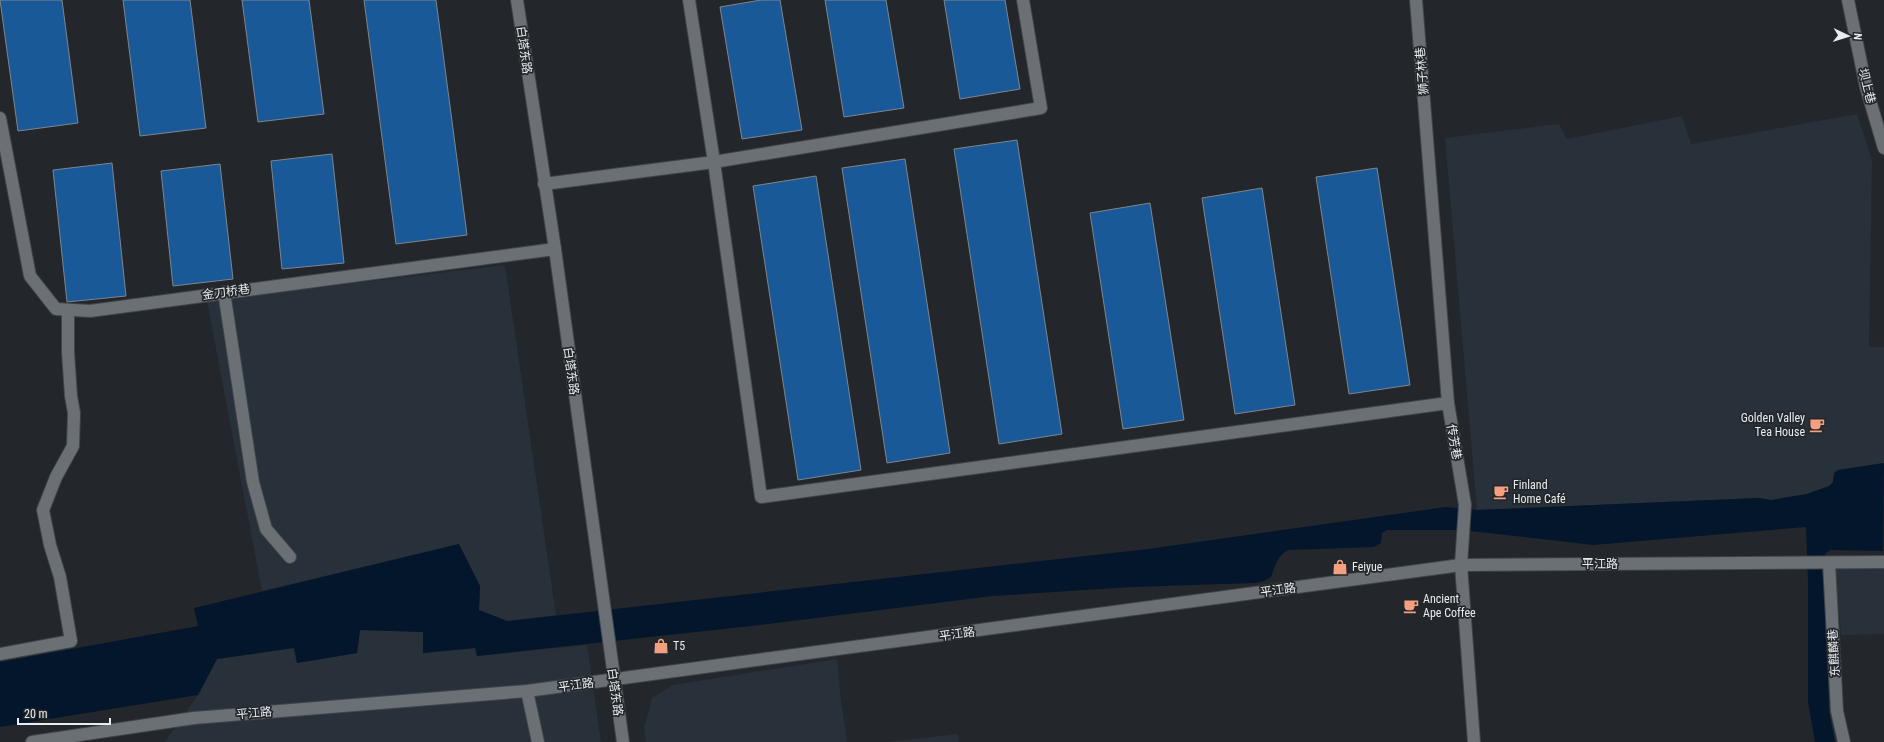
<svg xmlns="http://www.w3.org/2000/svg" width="1884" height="742" font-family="'Roboto Condensed','Noto Sans SC',sans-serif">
	<rect width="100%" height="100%" fill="#23272b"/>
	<g fill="#283039">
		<polygon points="1857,114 1872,160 1869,347 1884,347 1884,463 1838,470 1834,473 1833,482 1829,486 1807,494 1771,500 1759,498 1477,510 1445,138 1559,124 1567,139 1682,116 1691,144"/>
		<polygon points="505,265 556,615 507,621 479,610 480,586 459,544 262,591 207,301"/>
		<polygon points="1835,569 1884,569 1884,634 1841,635"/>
		<polygon points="360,630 424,632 423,653 476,648 477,656 587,645 601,742 165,742 198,695 217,659 294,648 297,663 357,653"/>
		<polygon points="837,659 841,700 847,742 646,742 644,728 652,698 673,685"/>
		<polygon points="958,734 959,742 886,742"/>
	</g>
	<path fill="#04162b" d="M1884,463L1883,551L1830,550L1825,554L1829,712L1835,742H1815L1808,702V582L1806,527L1593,545L1462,530H1387L1382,533L1381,543L1374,547L1288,550C1277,556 1275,566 1271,577L1264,581L1255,583L1132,587L993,596L751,626L477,656L475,648L423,653V632L360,630L357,653L297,663L294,648L217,659L198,695L0,727V662L198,626L194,608L459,544L480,586L479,610L507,621L1148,549L1446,507L1477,510L1759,498L1771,500L1807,494L1829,486L1833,482L1834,473L1838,470Z"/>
	<g fill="#1a5998" stroke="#80858a">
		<polygon points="0,0 62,0 78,123 18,131"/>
		<polygon points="123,0 190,0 206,128 140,136"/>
		<polygon points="242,0 309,0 324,114 258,122"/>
		<polygon points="364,0 436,0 467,235 396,244"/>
		<polygon points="761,0 780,0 802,130 742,139 720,7"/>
		<polygon points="825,0 886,0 904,108 844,117"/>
		<polygon points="944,0 1005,0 1020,89 960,99"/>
		<polygon points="1017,140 1062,434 999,444 954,149"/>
		<polygon points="332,154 344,263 282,269 271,161"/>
		<polygon points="905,159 950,453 887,463 842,168"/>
		<polygon points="112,163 126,296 67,302 53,170"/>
		<polygon points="220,164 233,279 173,286 161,171"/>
		<polygon points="1377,168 1410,385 1349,394 1316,177"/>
		<polygon points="816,176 861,470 798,480 753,186"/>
		<polygon points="1262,188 1295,405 1235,414 1202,198"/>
		<polygon points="1150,203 1184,420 1123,429 1090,213"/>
	</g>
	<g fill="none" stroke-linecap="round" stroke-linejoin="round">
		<g stroke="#414549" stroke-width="14">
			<g id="lane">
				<polyline points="689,0 714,162"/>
				<polyline points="1848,0 1866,87 1884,148"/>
				<polyline points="527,691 538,742"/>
			</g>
		</g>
		<g stroke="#414549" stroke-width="14">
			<g id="street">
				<polyline points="0,118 30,276 56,309 90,311 555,249"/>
				<polyline points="714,162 761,497 1448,403"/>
				<polyline points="544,184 714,162 1041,108 1023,0"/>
				<polyline points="224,292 253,482 266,529 290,557"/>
				<polyline points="1829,563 1837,711 1844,742"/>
				<polyline points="0,654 71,641 60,577 50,545 43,510 56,477 73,446 74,413 71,396 68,352 68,310"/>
				<polyline points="32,742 194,718 527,691 1461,565 1884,562"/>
			</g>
		</g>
		<g stroke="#414549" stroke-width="14">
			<g id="secondary">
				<polyline points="517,0 555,249 623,742"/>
				<polyline points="1416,0 1448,403 1465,505 1461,565 1474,742"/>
			</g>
		</g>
		<use href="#lane" stroke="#6b7075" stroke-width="12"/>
		<use href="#street" stroke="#6b7075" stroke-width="12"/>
		<use href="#secondary" stroke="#6b7075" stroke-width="12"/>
	</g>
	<defs>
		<g id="cafe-bare" transform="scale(1.2)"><path d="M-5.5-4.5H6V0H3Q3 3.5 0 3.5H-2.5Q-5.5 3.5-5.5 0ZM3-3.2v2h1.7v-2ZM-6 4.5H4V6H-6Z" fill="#f2a080" stroke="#23272b" stroke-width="2.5" paint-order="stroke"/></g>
		<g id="shop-bare" transform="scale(1.2)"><path d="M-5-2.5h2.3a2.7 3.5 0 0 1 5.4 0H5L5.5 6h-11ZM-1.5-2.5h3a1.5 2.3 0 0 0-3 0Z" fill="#f2a080" stroke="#23272b" stroke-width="2.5" paint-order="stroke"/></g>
	</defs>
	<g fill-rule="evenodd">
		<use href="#cafe-bare" x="1817" y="425"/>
		<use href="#cafe-bare" x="1501" y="492"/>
		<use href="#shop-bare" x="1340" y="567"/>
		<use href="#cafe-bare" x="1411" y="606"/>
		<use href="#shop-bare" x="661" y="646"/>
	</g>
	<g text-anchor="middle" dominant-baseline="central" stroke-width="3.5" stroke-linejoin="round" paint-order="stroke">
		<g font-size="12" fill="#eaecef" stroke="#23272b">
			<text transform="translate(524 50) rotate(82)">白塔东路</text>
			<text transform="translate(1422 71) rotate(-95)">狮子林巷</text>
			<text transform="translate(1867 86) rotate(76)">坝上巷</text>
			<text transform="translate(226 292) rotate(-8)">金刀桥巷</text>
			<text transform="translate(571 371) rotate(82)">白塔东路</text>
			<text transform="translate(1454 442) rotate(80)">传芳巷</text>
			<text x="1600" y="564">平江路</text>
			<text transform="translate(1278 590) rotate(-8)">平江路</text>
			<text transform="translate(957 634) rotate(-8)">平江路</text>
			<text transform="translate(1834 653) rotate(-93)">东麒麟巷</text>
			<text transform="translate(576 685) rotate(-8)">平江路</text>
			<text transform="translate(615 692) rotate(82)">白塔东路</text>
			<text transform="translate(254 713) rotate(-5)">平江路</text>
		</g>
		<g font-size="12" fill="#eaecef" stroke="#23272b" text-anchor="start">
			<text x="1805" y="418" text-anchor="end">Golden Valley<tspan x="1805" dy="14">Tea House</tspan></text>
			<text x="1513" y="485">Finland<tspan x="1513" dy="14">Home Café</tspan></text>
			<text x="1352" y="567">Feiyue</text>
			<text x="1423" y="599">Ancient<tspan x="1423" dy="14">Ape Coffee</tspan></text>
			<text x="673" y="646">T5</text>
		</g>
	</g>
	<g transform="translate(1848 36) rotate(94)" stroke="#23272b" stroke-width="3" paint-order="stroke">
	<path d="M0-3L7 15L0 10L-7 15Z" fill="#eaecef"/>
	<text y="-6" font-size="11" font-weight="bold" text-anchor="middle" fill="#eaecef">N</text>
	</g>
	<path d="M18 718v6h92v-6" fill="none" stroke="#eaecef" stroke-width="2"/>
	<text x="24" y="718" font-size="12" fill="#eaecef" stroke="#23272b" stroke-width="3" paint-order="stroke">20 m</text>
</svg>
